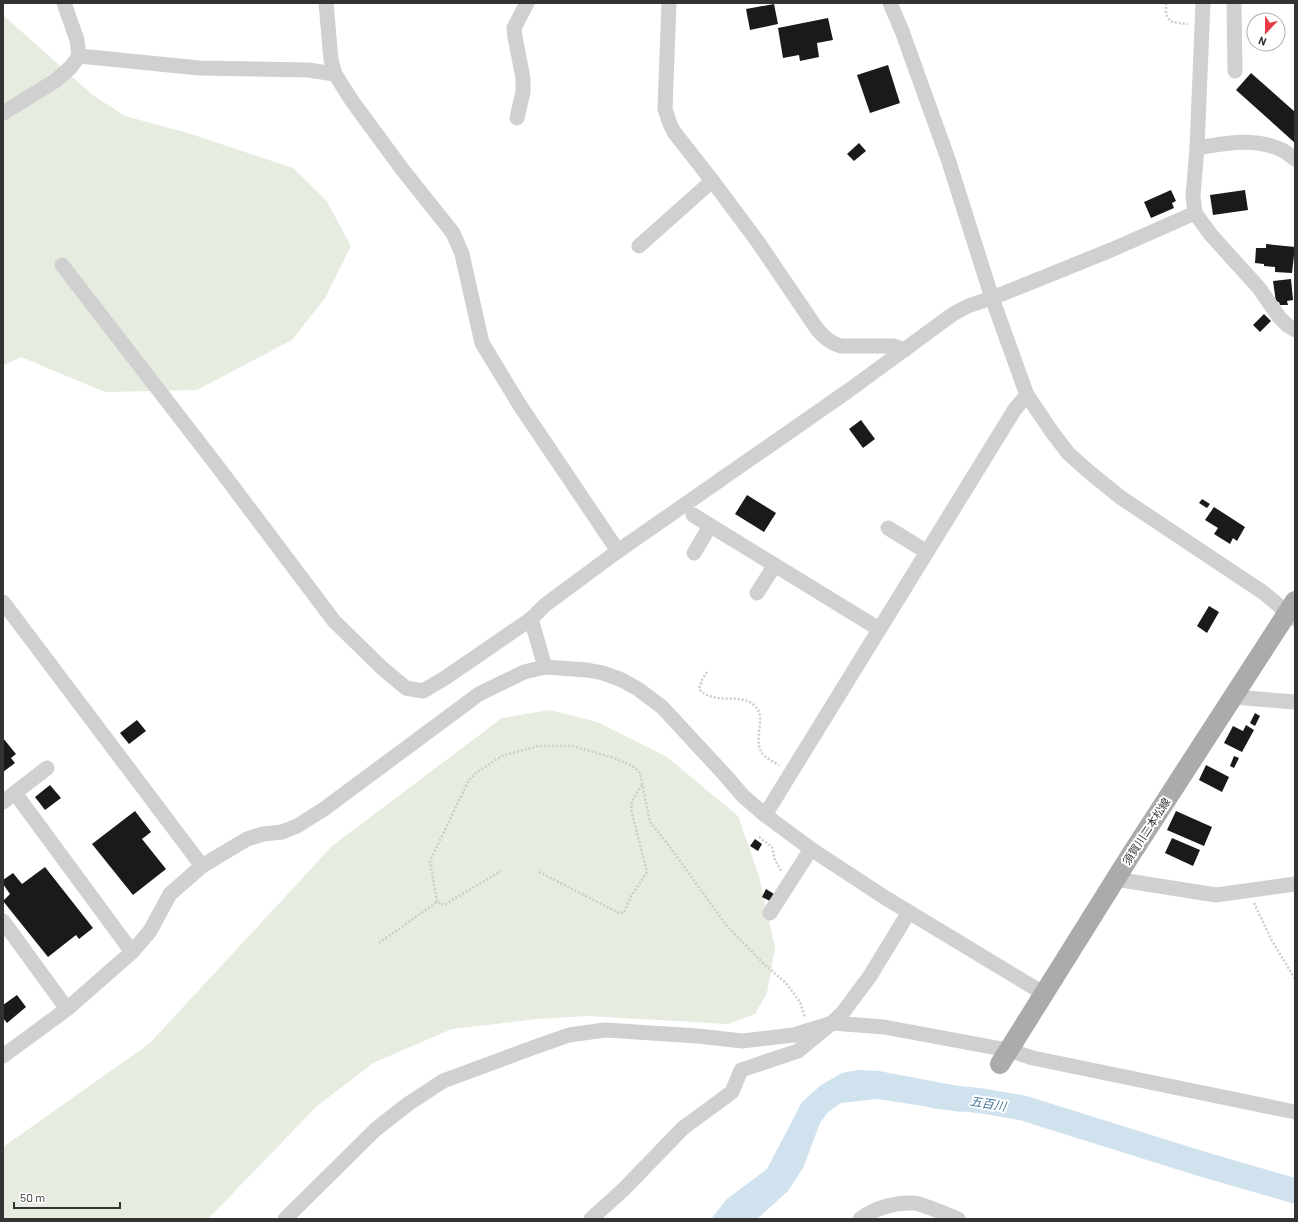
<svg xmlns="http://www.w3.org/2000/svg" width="1298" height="1222" font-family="Barlow,'Noto Sans JP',sans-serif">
	<rect width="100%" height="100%" fill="#fff"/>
	<g fill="#e6ecdf">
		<polygon points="3,15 94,96 125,116 191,134 293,168 326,200 351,246 325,298 292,340 197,390 105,392 21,357 3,366"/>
		<polygon points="550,710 597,722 667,757 738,816 759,876 775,948 767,993 755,1014 728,1024 587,1016 538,1019 452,1029 373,1063 316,1107 208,1219 3,1219 3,1147 149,1044 332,846 502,718"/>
	</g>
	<polygon fill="#cfe2ee" points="858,1070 879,1071 974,1089 961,1112 878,1099 841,1103 828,1112 820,1123 803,1168 788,1191 757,1219 711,1219 727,1199 767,1169 802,1102 821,1085 842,1073"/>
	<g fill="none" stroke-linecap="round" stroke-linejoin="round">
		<polyline stroke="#cfe2ee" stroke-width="25" points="935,1096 983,1101 1023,1108 1202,1164 1295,1191"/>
	</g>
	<g fill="#1a1a1a">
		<polygon points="774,4 778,24 750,30 746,9"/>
		<polygon points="828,18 833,40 817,43 819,57 800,61 799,55 783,58 778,28"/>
		<polygon points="888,65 900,103 870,113 857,75"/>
		<polygon points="1251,73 1295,112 1295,143 1236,90"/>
		<polygon points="859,143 866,151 854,161 847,154"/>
		<polygon points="1171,190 1176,201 1172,203 1174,208 1151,218 1144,202"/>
		<polygon points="1245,190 1248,210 1213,215 1210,195"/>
		<polygon points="1266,244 1295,247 1292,273 1275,272 1275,267 1264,266 1264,264 1255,263 1256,248 1266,248"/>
		<polygon points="1291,279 1293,300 1287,301 1288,305 1280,305 1279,302 1276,302 1273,281"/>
		<polygon points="1264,314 1271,321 1260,332 1253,325"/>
		<polygon points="861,420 875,439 863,448 849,429"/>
		<polygon points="747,495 776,513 764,532 735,514"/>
		<polygon points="1202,499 1210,504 1207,508 1199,503"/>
		<polygon points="1214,507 1245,527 1237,541 1233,538 1230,544 1214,534 1218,528 1205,520"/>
		<polygon points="1209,606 1219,612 1207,633 1197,626"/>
		<polygon points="1255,713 1260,716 1255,726 1250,723"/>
		<polygon points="137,720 146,731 129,744 120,733"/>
		<polygon points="1246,725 1254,730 1242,752 1224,743 1233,726 1243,731"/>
		<polygon points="3,738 16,754 11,758 15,763 3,772"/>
		<polygon points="1234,756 1239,758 1234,768 1230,766"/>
		<polygon points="1206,765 1229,777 1222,792 1199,780"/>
		<polygon points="50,785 61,798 45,810 35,797"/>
		<polygon points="135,811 151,832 142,839 166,869 133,895 92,844"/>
		<polygon points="1176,811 1212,827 1204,846 1167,830"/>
		<polygon points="1172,838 1200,850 1193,866 1165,853"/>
		<polygon points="755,839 762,844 758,851 750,846"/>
		<polygon points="45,867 93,928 79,939 76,935 48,957 3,901 10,894 3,884 3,880 13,873 22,884"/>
		<polygon points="766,889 774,894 770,901 762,897"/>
		<polygon points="17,995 26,1007 7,1023 3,1018 3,1005"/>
	</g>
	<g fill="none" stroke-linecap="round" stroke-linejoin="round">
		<g stroke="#cdcdcd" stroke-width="2.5" stroke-dasharray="2 2" stroke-linecap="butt">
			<polyline points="1166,3 1166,14 1170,21 1178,23 1188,24"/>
			<path d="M707,672L702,680L699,689C715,706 739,692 754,705C768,717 752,739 762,753C765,758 774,762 779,765"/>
			<polyline points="759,837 772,847 775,860 781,871"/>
			<polyline points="539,872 619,913 624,913 630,898 647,872 631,810 632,801 642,785"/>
			<polyline points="437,902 430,861 463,792 469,780 476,773 502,756 538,746 573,746 614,758 633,766 640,773 650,822 667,843 726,925 763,963 786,983 800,1002 805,1018"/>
			<polyline points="1254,903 1271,939 1295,979"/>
			<polyline points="379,943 437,902 444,905 501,871"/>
		</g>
		<g stroke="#d0d0d0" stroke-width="15">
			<polyline points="326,3 331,60 335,74 352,101 402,169 453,233 462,254 482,343 519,404 618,551"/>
			<path d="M669,3L665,109L670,124L674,132L714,183L758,242L817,329C824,337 830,343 841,346H894L905,350"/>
			<polyline points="890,3 902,31 948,159 992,298 1027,395 1052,432 1068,453 1088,471 1120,497 1264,593 1295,619"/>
			<polyline points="1203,3 1197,148 1193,196 1195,213 1211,235 1259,288 1279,317 1287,325 1295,330"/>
			<polyline points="1234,3 1235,71"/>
			<polyline points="79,56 199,68 308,70 335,74"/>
			<polyline points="3,113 55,81 70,68 79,56 77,40 64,3"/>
			<polyline points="517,118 523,92 523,78 515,37 514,28 527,3"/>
			<path d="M1197,148C1225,143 1255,137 1282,150C1286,152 1291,156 1295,159"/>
			<polyline points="639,246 712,181"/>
			<polyline points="62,265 218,467 334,621 382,668 406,688 423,691 445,678 531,619 545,605 618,551 848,391 953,314 968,306 992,298 1111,250 1195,213"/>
			<polyline points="693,515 879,629"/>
			<polyline points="888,528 927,552"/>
			<polyline points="694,553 710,526"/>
			<polyline points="757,593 775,565"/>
			<polyline points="3,602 202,866"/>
			<polyline points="531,619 545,667"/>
			<polyline points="1234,697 1295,702"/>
			<polyline points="15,793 132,952"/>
			<polyline points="3,802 47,768"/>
			<polyline points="765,815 1015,409 1027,395"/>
			<polyline points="1115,879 1216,895 1295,884"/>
			<polyline points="770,913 811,849"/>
			<polyline points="3,921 67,1009"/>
			<polyline points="3,1056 67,1009 132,952 150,931 170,894 202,866 247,839 263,834 282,832 297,826 324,809 479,694 524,672 545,667 587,670 603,673 622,680 638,689 662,707 725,775 743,796 765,815 811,849 884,897 1043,993"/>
			<polyline points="285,1219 376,1129 408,1104 443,1081 532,1048 569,1035 605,1030 698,1036 742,1041 794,1035 832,1023 844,1011 870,976 909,912"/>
			<polyline points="591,1219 624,1189 683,1128 732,1092 741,1070 798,1051 832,1023 884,1027 1008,1050 1033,1058 1295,1112"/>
			<path d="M860,1219C875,1208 895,1202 914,1203C923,1204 948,1215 958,1219"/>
		</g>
		<polyline stroke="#ababab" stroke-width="20" points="1000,1064 1130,856 1295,601"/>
	</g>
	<g text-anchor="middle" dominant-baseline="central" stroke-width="4" stroke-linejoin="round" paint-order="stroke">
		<g font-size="11" fill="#333" stroke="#fff">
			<text transform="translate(1146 831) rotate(-57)">須賀川二本松線</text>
		</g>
		<g font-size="12" font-style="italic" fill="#3f7597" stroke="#fff">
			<text transform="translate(988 1103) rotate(9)">五百川</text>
		</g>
	</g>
	<rect width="1298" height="1222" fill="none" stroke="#333333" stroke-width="8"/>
	<g transform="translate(1266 32) rotate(202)"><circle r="19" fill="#ffffff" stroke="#adadad"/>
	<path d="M0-3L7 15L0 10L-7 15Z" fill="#e63946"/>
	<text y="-6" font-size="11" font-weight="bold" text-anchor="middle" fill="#333333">N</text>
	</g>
	<path d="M14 1202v6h106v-6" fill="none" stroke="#333333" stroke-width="2"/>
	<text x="20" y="1202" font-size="12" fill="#333333" stroke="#ffffff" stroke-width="3" paint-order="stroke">50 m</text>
</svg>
